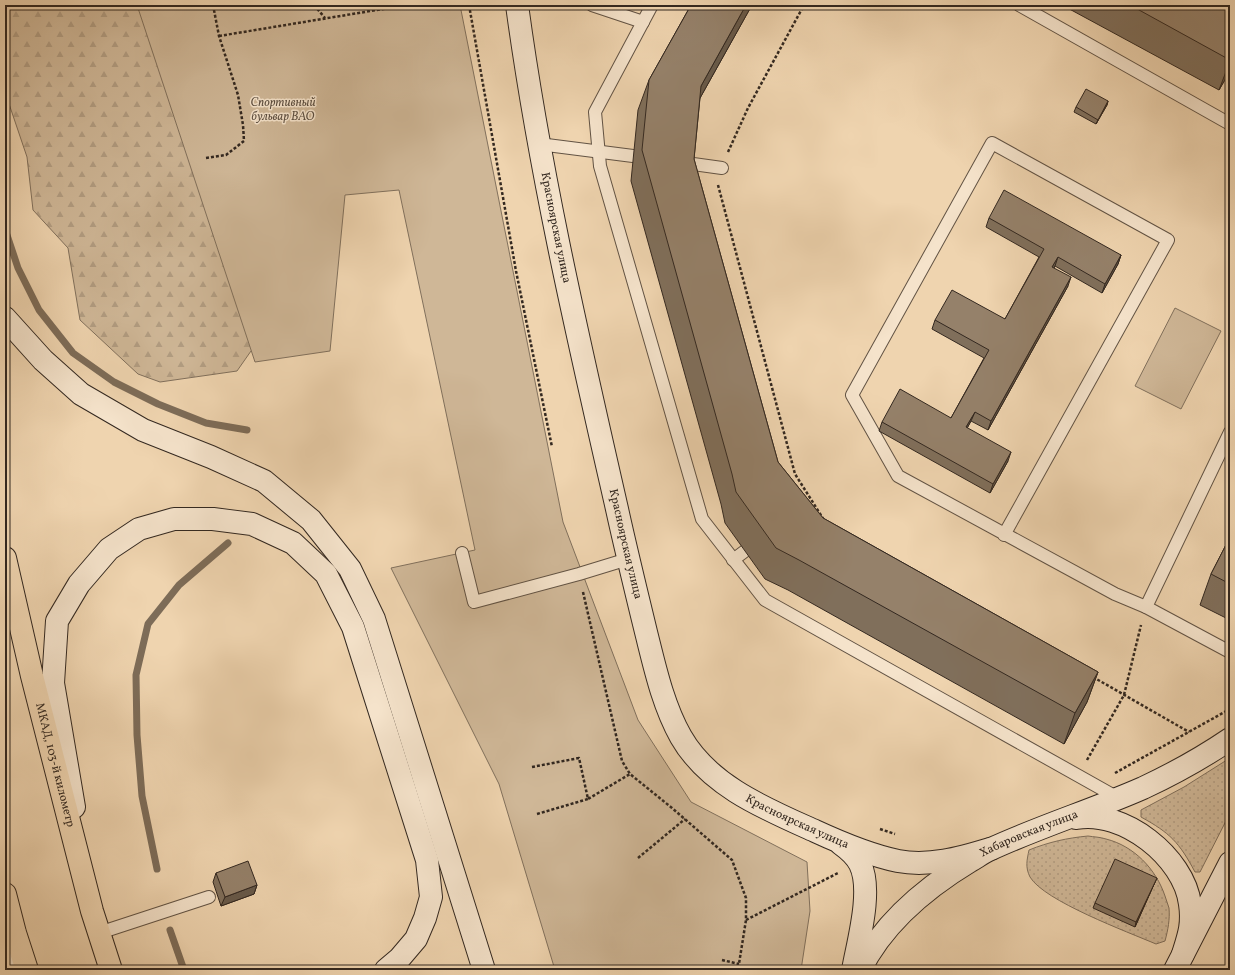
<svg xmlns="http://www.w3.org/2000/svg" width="1235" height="975" font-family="Vollkorn,serif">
	<defs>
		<pattern id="grass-dots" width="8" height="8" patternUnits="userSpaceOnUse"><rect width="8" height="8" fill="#cfb797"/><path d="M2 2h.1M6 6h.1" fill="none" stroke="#b29d82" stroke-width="1.8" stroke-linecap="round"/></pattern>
		<pattern id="forest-firs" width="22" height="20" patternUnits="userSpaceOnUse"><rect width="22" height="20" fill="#cfb797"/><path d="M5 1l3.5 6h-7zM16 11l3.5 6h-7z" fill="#b29d82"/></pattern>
	</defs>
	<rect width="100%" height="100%" fill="#efd4af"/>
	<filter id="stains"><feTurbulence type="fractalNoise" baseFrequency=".005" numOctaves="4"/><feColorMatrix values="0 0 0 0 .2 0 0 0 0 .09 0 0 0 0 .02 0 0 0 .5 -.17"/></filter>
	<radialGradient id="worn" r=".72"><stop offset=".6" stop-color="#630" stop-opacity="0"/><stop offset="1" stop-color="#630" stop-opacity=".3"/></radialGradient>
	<g fill="url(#grass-dots)" stroke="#81705c">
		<path d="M1230,758V813L1200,872H1195C1179,842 1170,833 1141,817V810L1184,787Z"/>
		<path d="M1088,836C1094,837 1100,837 1106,839C1134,846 1156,869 1165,896C1166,900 1168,904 1169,908C1170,919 1168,930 1165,941L1156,944C1128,932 1044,901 1030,877C1025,867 1027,860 1029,850C1049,842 1067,838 1088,836Z"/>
	</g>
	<polygon fill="url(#forest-firs)" stroke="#81705c" points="5,5 307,5 310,342 251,351 237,371 160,382 138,374 80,320 68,248 33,210 27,157 5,92"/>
	<g fill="#cfb797" stroke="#81705c">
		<polygon points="137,5 460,5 563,522 638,720 691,802 807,862 810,911 801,970 555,970 499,784 391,568 475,550 399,190 345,195 330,351 255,362"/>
		<polygon points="1175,308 1221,331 1181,409 1135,386"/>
	</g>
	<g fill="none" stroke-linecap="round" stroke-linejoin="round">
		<g stroke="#7d6c58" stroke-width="7">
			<polyline points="5,229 18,268 39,310 73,353 114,382 158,404 206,423 247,430"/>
			<polyline points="157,869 142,796 137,735 136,675 148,624 179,585 228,543"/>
			<polyline points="170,930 184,970"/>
		</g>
		<g stroke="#625344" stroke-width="14">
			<g id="lane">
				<polyline points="592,5 643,22"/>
				<polyline points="652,5 595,112 600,166 702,519 765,600 1118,798"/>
				<polyline points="1019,5 1230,124"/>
				<polyline points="539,144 633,156"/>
				<polyline points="686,163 722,168"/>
				<polyline points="1230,432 1146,607 1230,652"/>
				<polyline points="1004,535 1168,240 992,143 852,395 898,476 1115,594 1146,607"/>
				<polyline points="462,553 474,602 579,574 628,559"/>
				<polyline points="733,560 745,551"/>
				<polyline points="99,933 209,897"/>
			</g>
		</g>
		<g stroke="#332820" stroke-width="24">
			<g id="secondary">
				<path id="s1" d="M517,5C540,175 579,342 617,509C626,550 636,591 646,632C655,668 663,705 681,737C709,786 766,809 815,831C841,843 869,855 898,861C929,867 960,858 990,849"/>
				<polyline points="5,318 43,360 81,394 143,430 211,457 264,481 311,520 350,569 374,619 484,970"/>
				<polyline points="74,807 53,683 57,621 79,584 109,549 139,529 174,519 213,519 252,524 293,543 326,574 353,627 427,860 431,897 425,918 416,939 399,959 386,970"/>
				<path d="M1076,818C1123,809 1184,857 1190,904C1193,924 1189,935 1183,954"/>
				<path d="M841,844C848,849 856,856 860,864C873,890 858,942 853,970"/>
				<polyline points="5,944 9,949 19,970"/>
				<path id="s2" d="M860,970C883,923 927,887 970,861C977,857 984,852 991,849C1041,826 1093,810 1143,788C1173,774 1202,758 1230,739"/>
				<polyline points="1175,970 1230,863"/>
			</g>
		</g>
		<g stroke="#332820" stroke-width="24">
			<g id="highway">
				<path id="s3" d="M5,558L32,676L92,911L111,970"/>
				<polyline points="5,894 15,933 27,970"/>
			</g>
		</g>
		<g stroke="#332820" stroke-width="2.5" stroke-dasharray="3 2" stroke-linecap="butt">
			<polyline points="314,5 325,18"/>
			<polyline points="469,5 516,271 552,447"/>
			<polyline points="219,36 407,5"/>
			<polyline points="728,152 748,108 804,5"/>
			<polyline points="206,158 226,155 244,141 243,125 238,95 219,36 213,5"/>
			<polyline points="718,185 795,474 824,520"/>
			<polyline points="583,592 622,761 630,774 672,808 732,860 746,898 746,920 738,970"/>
			<polyline points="1093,677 1189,732"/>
			<polyline points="1087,760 1124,695 1141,625"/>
			<polyline points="532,767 579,758 588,799 630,774"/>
			<polyline points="1115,773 1230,709"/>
			<polyline points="537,814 588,799"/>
			<polyline points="880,829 895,834"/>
			<polyline points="638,858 685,819"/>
			<polyline points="746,920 838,873"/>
			<polyline points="722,960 739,964"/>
		</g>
		<use href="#lane" stroke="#f5e3cb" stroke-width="12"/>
		<use href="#secondary" stroke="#f5e3cb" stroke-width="22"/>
		<use href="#highway" stroke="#efd4af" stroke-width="22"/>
	</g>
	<g fill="#806f5b" stroke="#332820">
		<polygon points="691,5 752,5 700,98 694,159 778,462 823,518 1098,672 1087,702 1064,744 788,590 765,579 725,523 721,504 631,181 638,110 649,80"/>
		<polygon points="1062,5 1230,5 1230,71 1219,90"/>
		<polygon points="1108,101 1107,105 1096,124 1074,112 1076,107"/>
		<polygon points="989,218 1121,255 1118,264 1102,293 1055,266 1054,268 1068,286 988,430 971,421 967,428 1008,461 990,493 879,431 882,422 951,418 984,358 932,329 935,320 1005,319 1039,257 986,227"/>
		<polygon points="1230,537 1230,620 1200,605 1211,574"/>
		<polygon points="216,873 257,885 254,894 221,906 213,882"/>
		<polygon points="1155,882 1135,927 1093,908 1095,903"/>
	</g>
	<g fill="#685a4a" stroke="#332820">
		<polygon points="746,5 752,5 690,116 701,86"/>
		<polygon points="1230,61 1230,71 1219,90"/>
		<polygon points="1108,101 1107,105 1096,124 1098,120"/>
		<polygon points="1121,255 1118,264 1102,293 1105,284"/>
		<polygon points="1058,257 1055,266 1049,276 1052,267"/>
		<polygon points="1071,277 1068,286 988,430 991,421"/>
		<polygon points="975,412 971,421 963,436 966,427"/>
		<polygon points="1011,452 1008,461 990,493 993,484"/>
		<polygon points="1098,672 1087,702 1064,744 1075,713"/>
		<polygon points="1157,878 1155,882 1135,927 1136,922"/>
		<polygon points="257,885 254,894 221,906 225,897"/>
	</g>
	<g fill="#95816a" stroke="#332820">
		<polygon points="691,5 746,5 701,86 694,159 778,462 823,518 1098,672 1075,713 799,560 776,548 736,492 732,474 642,150 649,80"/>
		<polygon points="1130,5 1230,5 1230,60"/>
		<polygon points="1086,89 1108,101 1098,120 1076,107"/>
		<polygon points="1004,190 1121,255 1105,284 1058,257 1052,267 1071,277 991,421 975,412 966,427 1011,452 993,484 882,422 900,389 951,418 989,350 935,320 952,290 1005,319 1044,249 989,218"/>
		<polygon points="1230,537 1230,584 1211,574"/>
		<polygon points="1115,859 1157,878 1136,922 1095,903"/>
		<polygon points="248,861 257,885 225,897 216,873"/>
	</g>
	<g text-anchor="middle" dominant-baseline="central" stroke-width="3" stroke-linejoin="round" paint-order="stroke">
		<g font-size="12" font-style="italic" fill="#5a4c3e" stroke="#f5e3cb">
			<text x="283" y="103">Спортивный<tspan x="283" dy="14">бульвар ВАО</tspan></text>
		</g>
		<g font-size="12" fill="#332820" stroke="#f5e3cb">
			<text stroke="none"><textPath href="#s1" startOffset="226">Красноярская улица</textPath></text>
			<text stroke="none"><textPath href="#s1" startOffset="550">Красноярская улица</textPath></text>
			<text stroke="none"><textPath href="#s3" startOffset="213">МКАД, 103-й километр</textPath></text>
			<text stroke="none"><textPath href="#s1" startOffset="898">Красноярская улица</textPath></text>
			<text stroke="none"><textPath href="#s2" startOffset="222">Хабаровская улица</textPath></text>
		</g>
	</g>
	<rect width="1235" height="975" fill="none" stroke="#efd4af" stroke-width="20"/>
	<rect x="6" y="6" width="1223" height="963" fill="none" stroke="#332820" stroke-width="2"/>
	<rect x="10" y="10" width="1215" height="955" fill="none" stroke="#332820"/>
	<rect width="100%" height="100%" filter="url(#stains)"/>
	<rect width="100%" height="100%" fill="url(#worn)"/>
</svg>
